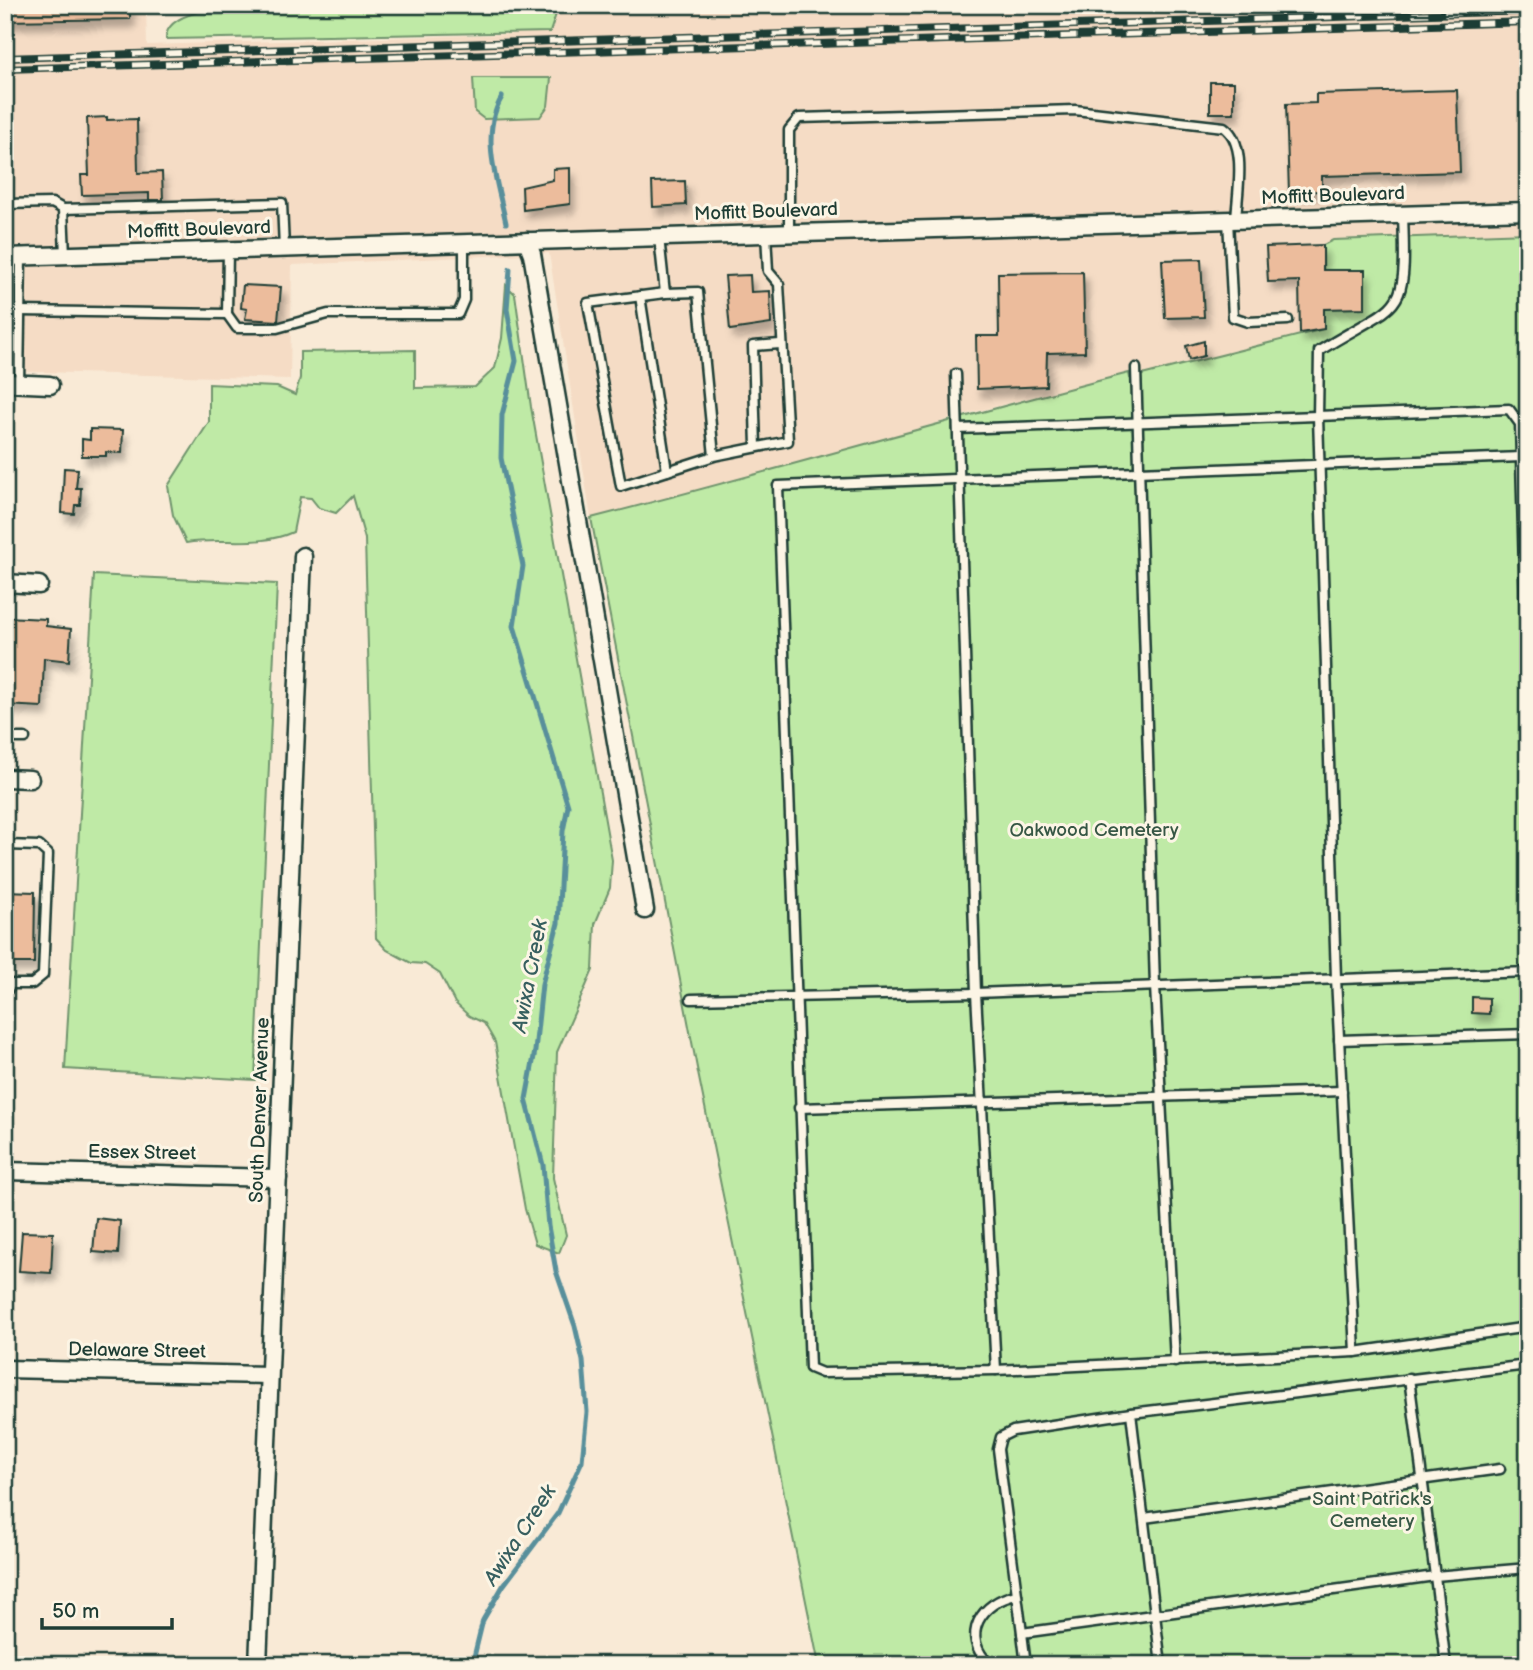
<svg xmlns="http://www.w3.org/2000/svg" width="1533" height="1670" font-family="'Balsamiq Sans',sans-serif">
	<defs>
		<filter id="shadow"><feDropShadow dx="4.5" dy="8" stdDeviation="3.5" flood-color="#0004"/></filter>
	</defs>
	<rect width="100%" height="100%" fill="#f9ead6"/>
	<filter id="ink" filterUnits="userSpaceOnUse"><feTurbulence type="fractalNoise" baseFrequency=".0143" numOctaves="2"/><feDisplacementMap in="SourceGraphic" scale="14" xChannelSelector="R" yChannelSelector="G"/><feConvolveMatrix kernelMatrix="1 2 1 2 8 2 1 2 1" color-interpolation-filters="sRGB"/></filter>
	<g filter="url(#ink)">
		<polygon fill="#f5dcc5" points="5,5 146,5 147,45 514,34 515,5 1224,5 1225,12 1395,5 1525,5 1527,233 1333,240 1324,329 1129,378 1129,373 970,413 793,466 591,518 549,253 292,265 290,379 5,371"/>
		<g fill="#bfeaa6" stroke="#6f946d" stroke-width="2">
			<path d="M255,5H559L550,32L166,39C165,8 234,7 255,5Z"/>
			<polygon points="473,78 551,78 548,106 540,117 484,119 475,112"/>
			<path d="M1527,233L1528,1665H819L697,1068L591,518C771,472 949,419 1129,373L1130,378L1324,329L1323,245L1333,240Z"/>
			<path d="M506,285L515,294L531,407L612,860L610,888L595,924L593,970L557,1052L553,1178L566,1235L559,1253L535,1244L525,1209L495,1042L484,1023L469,1016L455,1003L440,974L425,964L411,963L387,950L376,938L365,539L353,496L336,513L319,508L311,498L300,497L293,532C257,548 223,537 186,543L173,515L168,486L209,422V384L277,387L295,395L300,378V352L415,350V388L475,387L495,368L502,338Z"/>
			<polygon points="94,575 277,584 255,1080 65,1069"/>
		</g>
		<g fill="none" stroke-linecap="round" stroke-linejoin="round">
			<g stroke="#598f9b" stroke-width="5">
				<path d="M502,97C479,135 498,184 506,223"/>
				<polyline points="472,1665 483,1620 503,1586 558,1513 582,1461 587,1412 583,1361 575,1326 556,1271 548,1226 543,1165 526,1099 535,1051 542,984 558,923 563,831 568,806 514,626 523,566 501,458 502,415 516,361 507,309 510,269"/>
			</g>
		</g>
		<g fill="#ecbc9c" stroke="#1f3d34" stroke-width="2" filter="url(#shadow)">
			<polygon points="5,5 130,5 130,19 5,21"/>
			<rect x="1210" y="82" width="24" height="31"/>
			<polygon points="1457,90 1460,172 1322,176 1322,191 1289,192 1286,104 1316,103 1316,94"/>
			<polygon points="107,117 107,120 137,119 138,173 162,172 163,200 149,200 149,193 82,195 81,175 89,175 87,118"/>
			<polygon points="570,168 570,204 523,210 522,187 553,180 553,169"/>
			<polygon points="685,181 686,205 653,207 652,182"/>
			<polygon points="1323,245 1323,270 1365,270 1365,308 1324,309 1324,329 1300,333 1299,281 1268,282 1266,247"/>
			<polygon points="1201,259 1204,317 1165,318 1162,260"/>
			<polygon points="1083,272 1085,352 1047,353 1046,386 977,389 976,336 999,336 998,273"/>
			<polygon points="750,275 751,292 770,291 771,324 730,330 725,276"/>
			<polygon points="243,285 281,287 278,321 245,319 247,309 241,308"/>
			<polygon points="1204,341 1204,356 1189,360 1186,346"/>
			<polygon points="90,429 123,430 122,453 106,452 106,456 82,456 82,439 90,440"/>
			<polygon points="64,468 78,469 76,488 81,488 80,505 75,505 74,514 62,513"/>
			<polygon points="5,617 46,619 46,626 71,629 69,661 44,658 42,707 5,705"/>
			<polygon points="5,891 35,892 34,963 5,963"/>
			<polygon points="1472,997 1489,998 1489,1014 1472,1013"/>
			<polygon points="96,1218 120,1221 118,1254 93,1252"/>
			<polygon points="22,1232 53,1233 51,1273 19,1271"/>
		</g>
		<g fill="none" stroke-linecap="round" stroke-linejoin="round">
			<g stroke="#1f3d34" stroke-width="13">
				<g id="service">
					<polyline points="5,204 52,203 63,209 65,255"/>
					<polyline points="63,209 282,203 284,248"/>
					<polyline points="1228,220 1233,317 1248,322 1288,320"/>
					<path d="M789,233V130L799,118L1075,110L1224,127C1248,144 1237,193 1236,220"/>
					<polyline points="659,237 665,293"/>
					<polyline points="228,250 227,314 237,328 277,328 328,314 458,314 464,300 464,242"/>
					<polyline points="640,296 667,471"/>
					<polyline points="20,311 227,314"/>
					<polyline points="1136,368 1155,986 1175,1362"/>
					<polyline points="956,374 976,993 996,1370"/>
					<polyline points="19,384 21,257"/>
					<polyline points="958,429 1509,409 1520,424 1528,714"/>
					<polyline points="756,447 753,346 780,344"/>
					<polyline points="714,456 698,292 665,293 588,303 621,486 714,456 788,441 779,284 768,271 766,233"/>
					<polyline points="1521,457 778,486 810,1368 822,1373 996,1370 1355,1352 1528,1327"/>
					<polyline points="5,738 25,738"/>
					<polyline points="5,845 39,846 48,854 43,975 32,984 11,984 5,994"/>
					<polyline points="691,999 976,993 1528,972"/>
					<polyline points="1339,1040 1528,1034"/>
					<polyline points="799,1108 1342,1091"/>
					<path d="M1355,1352L1336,978L1318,417L1319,351C1402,299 1407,320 1403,215"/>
					<polyline points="1131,1413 1013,1431 1001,1437 998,1449 1022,1633 1435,1576 1409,1378"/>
					<polyline points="1144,1518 1500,1469"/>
					<polyline points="1022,1633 1026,1665"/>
					<path d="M990,1665C959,1636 981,1601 1017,1595"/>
					<polyline points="1161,1665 1131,1413 1528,1365"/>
					<polyline points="1446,1665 1435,1576 1528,1568"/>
				</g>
			</g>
			<g stroke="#1f3d34" stroke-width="21">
				<g id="minor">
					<polyline points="527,241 532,254 645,910"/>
					<polyline points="5,257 1528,211"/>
					<polyline points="5,383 50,385"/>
					<polyline points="5,583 39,585"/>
					<polyline points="5,778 30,779"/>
					<polyline points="5,1171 278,1178"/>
					<polyline points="5,1369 269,1375"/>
					<polyline points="258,1665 303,556"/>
				</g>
			</g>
			<use href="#service" stroke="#fcf5e5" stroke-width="8"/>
			<use href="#minor" stroke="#fcf5e5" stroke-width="16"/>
			<g stroke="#1f3d34" stroke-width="8">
				<g id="rail">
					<polyline points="5,58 1528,11"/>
					<polyline points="5,69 1528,22"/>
				</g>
			</g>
			<use href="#rail" stroke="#fcf5e5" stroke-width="5" stroke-dasharray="16" stroke-linecap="butt"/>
		</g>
	</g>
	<g text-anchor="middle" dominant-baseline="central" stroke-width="6" stroke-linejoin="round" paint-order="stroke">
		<g font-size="19" fill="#1f3d34" stroke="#fcf5e5">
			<text transform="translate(1333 196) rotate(-2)">Moffitt Boulevard</text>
			<text transform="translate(766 212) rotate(-2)">Moffitt Boulevard</text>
			<text transform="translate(199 230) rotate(-2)">Moffitt Boulevard</text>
			<text transform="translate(260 1110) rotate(-88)">South Denver Avenue</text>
			<text transform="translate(142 1153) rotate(1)">Essex Street</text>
			<text transform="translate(137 1351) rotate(1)">Delaware Street</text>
		</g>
		<g font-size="19" fill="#375745" stroke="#fcf5e5">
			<text x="1094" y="830">Oakwood Cemetery</text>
			<text x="1372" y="1499">Saint Patrick's<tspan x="1372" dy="22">Cemetery</tspan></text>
		</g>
		<g font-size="21" font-style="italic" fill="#375f5f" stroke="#fcf5e5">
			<text transform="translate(530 976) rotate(-79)">Awixa Creek</text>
			<text transform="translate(520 1535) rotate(-57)">Awixa Creek</text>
		</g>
	</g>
	<rect width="1533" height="1670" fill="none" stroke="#fcf5e5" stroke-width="28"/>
	<rect x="14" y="14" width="1505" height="1642" fill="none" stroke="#1f3d34" stroke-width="2.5" filter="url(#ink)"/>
	<path d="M42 1618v10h130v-10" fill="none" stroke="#1f3d34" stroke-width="3.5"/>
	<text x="52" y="1618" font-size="21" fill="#1f3d34" stroke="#fcf5e5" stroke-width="5" paint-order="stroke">50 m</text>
</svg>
